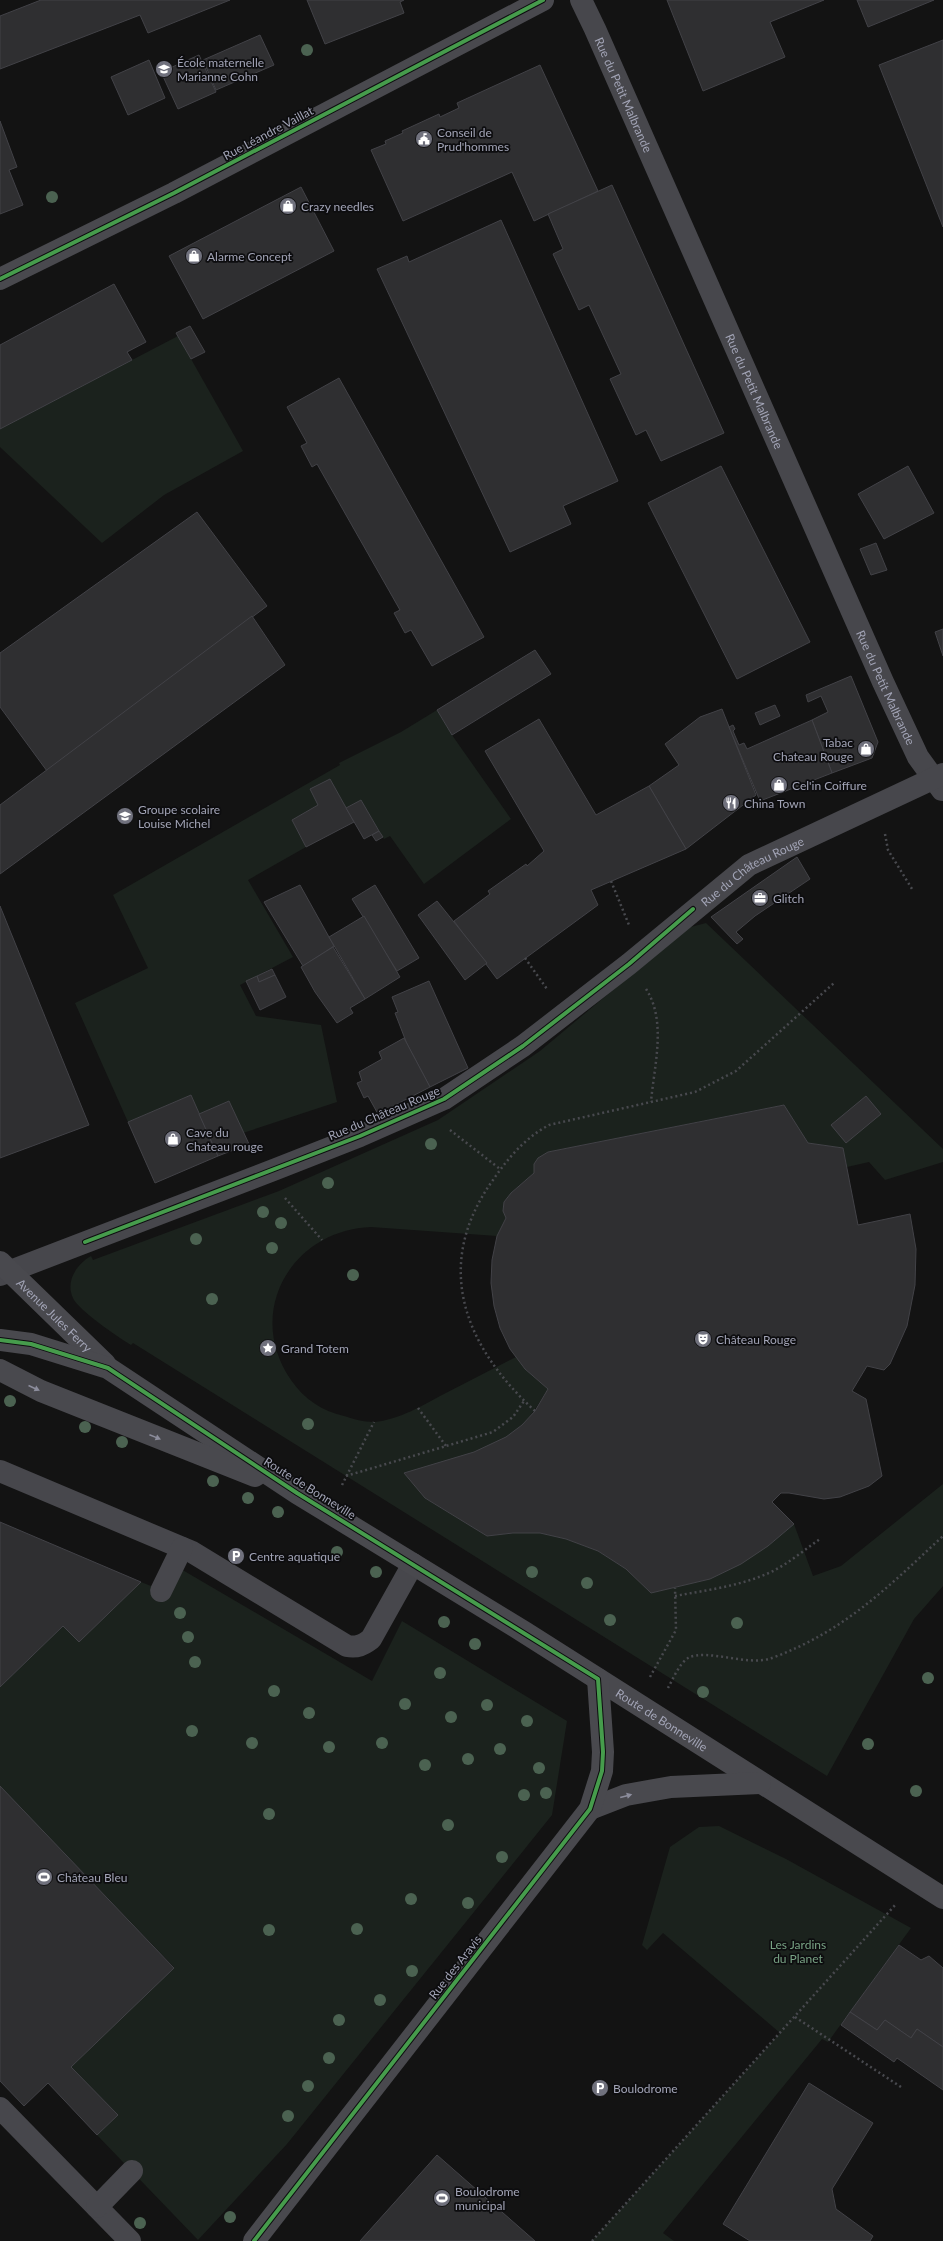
<svg xmlns="http://www.w3.org/2000/svg" width="943" height="2241" font-family="Lato,sans-serif">
	<rect width="100%" height="100%" fill="#131313"/>
	<g fill="#1b221d">
		<polygon points="178,336 243,451 164,495 102,543 0,447 0,429"/>
		<polygon points="437,710 452,735 511,819 424,884 390,836 384,839 361,800 346,808 318,805 292,820 306,847 248,880 293,957 240,985 256,1016 321,1025 337,1102 243,1133 229,1101 199,1114 191,1095 128,1122 75,1003 148,968 113,895 340,765 339,763 401,732"/>
		<path d="M706,923L943,1149V1162L885,1180L869,1162L847,1167L843,1148L808,1143L783,1105L548,1152C543,1159 539,1167 534,1173C520,1187 499,1195 506,1218L497,1236L371,1227C292,1230 244,1312 291,1380C304,1399 322,1411 344,1416C353,1419 364,1422 374,1422C399,1420 423,1405 444,1394C468,1382 492,1369 516,1357L525,1369L548,1389C540,1401 533,1414 523,1424C492,1454 444,1461 404,1473L425,1498L487,1536L513,1533H540L566,1539L598,1551L626,1569L651,1593L710,1579L794,1524L813,1576L841,1566L943,1484V1586L914,1619L827,1776L133,1343L131,1345C118,1337 78,1310 73,1298C65,1281 77,1264 91,1256L93,1260L279,1191L438,1120L540,1051L687,928Z"/>
		<polygon points="174,1565 372,1681 402,1621 567,1721 552,1815 287,2144 198,2240 97,2135 118,2115 71,2067 174,1967 0,1787 0,1687 63,1626 79,1642 141,1582 161,1590"/>
		<polygon points="719,1826 786,1859 911,1928 828,2042 822,2039 663,2233 674,2241 592,2241 780,2033 663,1933 647,1950 642,1945 670,1847 699,1827"/>
	</g>
	<g fill="#2f2f31" stroke="#424247">
		<polygon points="41,0 230,0 148,33 140,15 0,69 0,16"/>
		<polygon points="307,0 404,0 400,2 404,13 325,44"/>
		<polygon points="667,0 824,0 770,22 785,57 703,91"/>
		<polygon points="857,0 934,0 868,27"/>
		<polygon points="260,35 274,65 216,90 203,60"/>
		<polygon points="943,40 943,227 879,65"/>
		<polygon points="199,55 216,92 178,109 161,72"/>
		<polygon points="149,60 165,98 128,115 111,77"/>
		<polygon points="540,65 598,191 534,221 512,172 403,221 371,150 386,144 385,141 403,133 402,131 439,114 440,117 459,108 457,103"/>
		<polygon points="0,121 17,167 9,170 23,205 0,214"/>
		<polygon points="612,185 724,433 661,461 646,430 636,435 610,379 621,374 589,305 579,310 553,254 563,249 548,214"/>
		<polygon points="301,187 334,251 203,319 169,256"/>
		<polygon points="501,220 618,481 563,506 571,524 510,552 377,269 407,256 409,262"/>
		<polygon points="114,284 146,342 127,352 132,360 0,429 0,345"/>
		<polygon points="190,326 205,352 191,359 176,333"/>
		<polygon points="339,378 484,637 432,666 411,630 405,633 394,613 400,610 317,464 312,467 301,446 307,443 287,407"/>
		<polygon points="721,466 810,642 737,679 648,503"/>
		<polygon points="908,466 934,513 884,539 858,494"/>
		<polygon points="197,512 267,606 47,771 0,707 0,653"/>
		<polygon points="876,543 887,570 871,575 860,549"/>
		<polygon points="252,616 285,665 0,874 0,805"/>
		<polygon points="943,629 943,656 935,632"/>
		<polygon points="535,650 551,674 452,735 437,710"/>
		<polygon points="851,676 878,742 872,758 832,773 812,720 828,712 821,696 808,702 806,695"/>
		<polygon points="775,705 780,716 760,725 755,713"/>
		<polygon points="722,709 756,795 686,849 649,786 679,765 665,744 700,717"/>
		<polygon points="539,719 596,815 649,786 686,849 591,890 598,905 497,979 454,921 490,894 488,891 526,864 527,866 544,851 485,751"/>
		<polygon points="812,720 832,773 760,801 729,727 733,725 735,729 733,731 739,745 744,743 747,749"/>
		<polygon points="330,779 354,822 306,847 292,820 318,805 310,789"/>
		<polygon points="361,800 379,831 364,839 346,808"/>
		<polygon points="379,831 383,837 376,841 372,835"/>
		<polygon points="797,857 810,879 755,916 736,932 743,939 737,944 711,917"/>
		<polygon points="300,885 334,946 303,966 264,902"/>
		<polygon points="375,885 419,958 397,971 352,899"/>
		<polygon points="437,901 487,963 465,980 418,915"/>
		<polygon points="0,906 89,1125 0,1158"/>
		<polygon points="364,916 400,977 365,999 329,937"/>
		<polygon points="333,947 365,999 350,1008 353,1013 337,1023 315,992 301,967"/>
		<polygon points="272,969 275,975 259,982 257,976"/>
		<polygon points="275,975 286,997 260,1010 246,981 257,976 259,982"/>
		<polygon points="429,981 468,1068 430,1087 407,1044 395,1013 398,1012 392,997"/>
		<polygon points="404,1038 430,1087 378,1114 368,1096 364,1098 357,1083 362,1081 359,1072 382,1059 379,1052"/>
		<polygon points="191,1095 218,1156 155,1183 128,1122"/>
		<polygon points="866,1096 881,1114 846,1143 831,1125"/>
		<polygon points="229,1101 249,1144 218,1156 199,1114"/>
		<polygon points="784,1105 808,1143 843,1148 858,1225 910,1214 916,1249 915,1285 907,1326 890,1364 884,1370 867,1366 852,1391 866,1399 882,1476 869,1486 840,1497 824,1499 789,1493 781,1493 772,1502 794,1524 768,1546 741,1564 710,1579 651,1593 626,1569 598,1551 566,1539 540,1533 513,1533 487,1536 425,1498 404,1473 474,1452 506,1437 522,1425 535,1411 548,1389 525,1369 510,1349 500,1328 494,1306 491,1283 492,1260 497,1236 506,1218 503,1211 504,1202 511,1193 534,1173 534,1164 538,1158 548,1152"/>
		<polygon points="0,1522 141,1582 79,1642 63,1626 0,1687"/>
		<polygon points="0,1786 174,1968 71,2067 118,2115 97,2135 48,2083 24,2106 0,2081"/>
		<polygon points="899,1945 921,1960 929,1956 943,1968 943,2047 917,2029 911,2038 885,2020 877,2030 850,2012"/>
		<polygon points="850,2012 877,2030 885,2020 911,2038 917,2029 943,2047 943,2090 897,2058 894,2062 841,2025"/>
		<polygon points="809,2083 873,2123 832,2189 836,2209 873,2236 870,2241 750,2241 723,2224"/>
		<polygon points="437,2155 535,2241 360,2241"/>
	</g>
	<g fill="none" stroke-linecap="round" stroke-linejoin="round">
		<g stroke="#48494e" stroke-width="2.5" stroke-dasharray="2 3" stroke-linecap="butt">
			<polyline points="885,834 888,850 912,889"/>
			<polyline points="611,881 629,925"/>
			<polyline points="525,958 547,989"/>
			<path d="M646,989C667,1021 654,1066 651,1102"/>
			<polyline points="450,1130 500,1169"/>
			<polyline points="285,1198 322,1240"/>
			<polyline points="418,1408 446,1446"/>
			<path d="M535,1411C464,1346 432,1265 493,1180C508,1158 525,1138 549,1125L695,1092L736,1071L834,983"/>
			<polyline points="346,1476 493,1432 513,1417 524,1401"/>
			<polyline points="342,1485 374,1422"/>
			<path d="M675,1596C707,1590 741,1586 771,1572C788,1564 804,1550 820,1539"/>
			<polyline points="650,1677 676,1630 675,1588"/>
			<path d="M668,1688C673,1679 679,1664 688,1658C707,1648 748,1667 772,1658C845,1631 888,1587 943,1536"/>
			<polyline points="795,2017 901,2087"/>
			<polyline points="592,2241 896,1904"/>
		</g>
		<g stroke="#47474c" stroke-width="22">
			<path id="s1" d="M581,0L595,29L883,682L918,757L942,790"/>
			<path id="s2" d="M0,1275L276,1169L360,1136L444,1099L523,1046L629,964L749,865L943,774"/>
			<path d="M0,1471L192,1552L347,1646C357,1648 363,1645 371,1639L413,1564"/>
			<polyline points="161,1591 182,1548"/>
			<polyline points="0,2108 130,2241"/>
			<polyline points="97,2207 132,2171"/>
		</g>
		<g stroke="#49494e" stroke-width="22">
			<polyline points="0,279 174,193 543,0"/>
			<path id="s3" d="M0,1262L105,1364"/>
			<path id="s4" d="M0,1340L31,1344L108,1368L297,1493L524,1632L943,1898"/>
			<polyline points="0,1370 41,1391 255,1476"/>
			<polyline points="590,1809 626,1795 671,1787 760,1783"/>
			<polyline points="254,2241 590,1809 602,1771 603,1752 598,1679"/>
		</g>
		<g stroke="#0d0d0f" stroke-width="6">
			<g id="cycleway">
				<polyline points="0,279 174,193 543,0"/>
				<polyline points="85,1242 360,1136 444,1099 523,1046 629,964 693,909"/>
				<polyline points="0,1340 31,1344 108,1368 297,1493 598,1679 603,1752 602,1771 590,1809 254,2241"/>
			</g>
		</g>
		<use href="#cycleway" stroke="#469c4c" stroke-width="4"/>
	</g>
	<g fill="#4b6251">
		<circle cx="307" cy="50" r="6"/>
		<circle cx="52" cy="197" r="6"/>
		<circle cx="431" cy="1144" r="6"/>
		<circle cx="328" cy="1183" r="6"/>
		<circle cx="263" cy="1212" r="6"/>
		<circle cx="281" cy="1223" r="6"/>
		<circle cx="196" cy="1239" r="6"/>
		<circle cx="272" cy="1248" r="6"/>
		<circle cx="353" cy="1275" r="6"/>
		<circle cx="212" cy="1299" r="6"/>
		<circle cx="10" cy="1401" r="6"/>
		<circle cx="308" cy="1424" r="6"/>
		<circle cx="85" cy="1427" r="6"/>
		<circle cx="122" cy="1442" r="6"/>
		<circle cx="213" cy="1481" r="6"/>
		<circle cx="248" cy="1498" r="6"/>
		<circle cx="278" cy="1512" r="6"/>
		<circle cx="337" cy="1552" r="6"/>
		<circle cx="376" cy="1572" r="6"/>
		<circle cx="532" cy="1572" r="6"/>
		<circle cx="587" cy="1583" r="6"/>
		<circle cx="180" cy="1613" r="6"/>
		<circle cx="610" cy="1620" r="6"/>
		<circle cx="444" cy="1622" r="6"/>
		<circle cx="737" cy="1623" r="6"/>
		<circle cx="188" cy="1637" r="6"/>
		<circle cx="475" cy="1644" r="6"/>
		<circle cx="195" cy="1662" r="6"/>
		<circle cx="440" cy="1673" r="6"/>
		<circle cx="928" cy="1678" r="6"/>
		<circle cx="274" cy="1691" r="6"/>
		<circle cx="703" cy="1692" r="6"/>
		<circle cx="405" cy="1704" r="6"/>
		<circle cx="487" cy="1705" r="6"/>
		<circle cx="309" cy="1713" r="6"/>
		<circle cx="451" cy="1717" r="6"/>
		<circle cx="527" cy="1721" r="6"/>
		<circle cx="192" cy="1731" r="6"/>
		<circle cx="252" cy="1743" r="6"/>
		<circle cx="382" cy="1743" r="6"/>
		<circle cx="868" cy="1744" r="6"/>
		<circle cx="329" cy="1747" r="6"/>
		<circle cx="500" cy="1749" r="6"/>
		<circle cx="468" cy="1759" r="6"/>
		<circle cx="425" cy="1765" r="6"/>
		<circle cx="539" cy="1768" r="6"/>
		<circle cx="916" cy="1791" r="6"/>
		<circle cx="546" cy="1793" r="6"/>
		<circle cx="524" cy="1795" r="6"/>
		<circle cx="269" cy="1814" r="6"/>
		<circle cx="448" cy="1825" r="6"/>
		<circle cx="502" cy="1857" r="6"/>
		<circle cx="411" cy="1899" r="6"/>
		<circle cx="468" cy="1903" r="6"/>
		<circle cx="357" cy="1929" r="6"/>
		<circle cx="269" cy="1930" r="6"/>
		<circle cx="412" cy="1971" r="6"/>
		<circle cx="380" cy="2000" r="6"/>
		<circle cx="339" cy="2020" r="6"/>
		<circle cx="329" cy="2058" r="6"/>
		<circle cx="308" cy="2086" r="6"/>
		<circle cx="288" cy="2116" r="6"/>
		<circle cx="230" cy="2217" r="6"/>
		<circle cx="140" cy="2223" r="6"/>
	</g>
	<defs><path id="oneway-solid" d="M-6-.8H1V-3.2L6.5 0L1 3.2V.8H-6Z"/></defs>
	<g fill="#8c8d9c">
		<use href="#oneway-solid" transform="translate(34 1388) rotate(24)"/>
		<use href="#oneway-solid" transform="translate(155 1437) rotate(22)"/>
		<use href="#oneway-solid" transform="translate(626 1796) rotate(-15)"/>
	</g>
	<defs>
		<g id="school-disc" transform="scale(0.9)"><circle r="9.5" fill="#70717d" stroke="#0d0d0f"/><path d="M0-5L7-2L0 1L-7-2ZM-4 1L0 2.5L4 1V4Q0 6-4 4Z" fill="#fff"/></g>
		<g id="civic-disc" transform="scale(0.9)"><circle r="9.5" fill="#70717d" stroke="#0d0d0f"/><path d="M-.6-6.5H3V-4.5H.6V-3L4-1V1h2V6H-6V1h2V-1L-.6-3ZM-1.2 2.5V6h2.4V2.5Z" fill="#fff"/></g>
		<g id="shop-disc" transform="scale(0.9)"><circle r="9.5" fill="#70717d" stroke="#0d0d0f"/><path d="M-5-2.5h2.3a2.7 3.5 0 0 1 5.4 0H5L5.5 6h-11ZM-1.5-2.5h3a1.5 2.3 0 0 0-3 0Z" fill="#fff"/></g>
		<g id="restaurant-disc" transform="scale(0.9)"><circle r="9.5" fill="#70717d" stroke="#0d0d0f"/><path d="M-5-6h1v4h1v-4h1v4h1v-4h1v5L-1.5 .5V6h-2V.5L-5-1ZM5-6V6H3V1.5H1.5Q1.5-4 5-6Z" fill="#fff"/></g>
		<g id="office-disc" transform="scale(0.9)"><circle r="9.5" fill="#70717d" stroke="#0d0d0f"/><path d="M-6-3h4V-5.5h4V-3h4V5H-6ZM-1-4.5V-3h2v-1.5ZM-6 0V1H6V0Z" fill="#fff"/></g>
		<g id="theatre-disc" transform="scale(0.9)"><circle r="9.5" fill="#70717d" stroke="#0d0d0f"/><path d="M-5-5.5Q0-4 5-5.5V0Q5 5 0 6Q-5 5-5 0ZM-3.3-2.5H-1v1.5H-3.3ZM1-2.5H3.3v1.5H1ZM-2.8 1Q0 5.5 2.8 1Z" fill="#fff"/></g>
		<g id="sight-disc" transform="scale(0.9)"><circle r="9.5" fill="#70717d" stroke="#0d0d0f"/><path d="M0-6L1.8-2.2L6-1.7L2.9 1.2L3.7 5.4L0 3.3L-3.7 5.4L-2.9 1.2L-6-1.7L-1.8-2.2Z" fill="#fff"/></g>
		<g id="parking-disc" transform="scale(0.9)"><circle r="9.5" fill="#70717d" stroke="#0d0d0f"/><path d="M-3.5-5.5H1a3.5 3.5 0 0 1 0 7H-1V5.5H-3.5ZM-1-3.4V-.6H.8a1.4 1.4 0 0 0 0-2.8Z" fill="#fff"/></g>
		<g id="stadium-disc" transform="scale(0.9)"><circle r="9.5" fill="#70717d" stroke="#0d0d0f"/><path d="M0-5a6.5 5 0 1 0 0 10a6.5 5 0 1 0 0-10ZM-3.5-1.8h7v3.6h-7Z" fill="#fff"/></g>
	</defs>
	<g fill-rule="evenodd">
		<use href="#school-disc" x="164" y="69"/>
		<use href="#civic-disc" x="424" y="139"/>
		<use href="#shop-disc" x="288" y="206"/>
		<use href="#shop-disc" x="194" y="256"/>
		<use href="#shop-disc" x="866" y="749"/>
		<use href="#shop-disc" x="779" y="785"/>
		<use href="#restaurant-disc" x="731" y="803"/>
		<use href="#school-disc" x="125" y="816"/>
		<use href="#office-disc" x="760" y="898"/>
		<use href="#shop-disc" x="173" y="1139"/>
		<use href="#theatre-disc" x="703" y="1339"/>
		<use href="#sight-disc" x="268" y="1348"/>
		<use href="#parking-disc" x="236" y="1556"/>
		<use href="#stadium-disc" x="44" y="1877"/>
		<use href="#parking-disc" x="600" y="2088"/>
		<use href="#stadium-disc" x="442" y="2198"/>
	</g>
	<g text-anchor="middle" dominant-baseline="central" stroke-width="3.5" stroke-linejoin="round" paint-order="stroke">
		<g font-size="12" fill="#a2a4b6" stroke="#0d0d0f" text-anchor="start">
			<text x="177" y="62">École maternelle<tspan x="177" dy="14">Marianne Cohn</tspan></text>
			<text x="437" y="132">Conseil de<tspan x="437" dy="14">Prud'hommes</tspan></text>
			<text x="301" y="206">Crazy needles</text>
			<text x="207" y="256">Alarme Concept</text>
			<text x="853" y="742" text-anchor="end">Tabac<tspan x="853" dy="14">Chateau Rouge</tspan></text>
			<text x="792" y="785">Cel'in Coiffure</text>
			<text x="744" y="803">China Town</text>
			<text x="138" y="809">Groupe scolaire<tspan x="138" dy="14">Louise Michel</tspan></text>
			<text x="773" y="898">Glitch</text>
			<text x="186" y="1132">Cave du<tspan x="186" dy="14">Chateau rouge</tspan></text>
			<text x="716" y="1339">Château Rouge</text>
			<text x="281" y="1348">Grand Totem</text>
			<text x="249" y="1556">Centre aquatique</text>
			<text x="57" y="1877">Château Bleu</text>
			<text x="613" y="2088">Boulodrome</text>
			<text x="455" y="2191">Boulodrome<tspan x="455" dy="14">municipal</tspan></text>
		</g>
		<g font-size="12" fill="#a2a4b6" stroke="#0d0d0f">
			<text stroke="none"><textPath href="#s1" startOffset="104">Rue du Petit Malbrande</textPath></text>
			<text transform="translate(268 133) rotate(-28)">Rue Léandre Vaillat</text>
			<text stroke="none"><textPath href="#s1" startOffset="428">Rue du Petit Malbrande</textPath></text>
			<text stroke="none"><textPath href="#s1" startOffset="752">Rue du Petit Malbrande</textPath></text>
			<text stroke="none"><textPath href="#s2" startOffset="862">Rue du Château Rouge</textPath></text>
			<text transform="translate(384 1113) rotate(-23)">Rue du Château Rouge</text>
			<text stroke="none"><textPath href="#s3" startOffset="76">Avenue Jules Ferry</textPath></text>
			<text transform="translate(310 1488) rotate(32)">Route de Bonneville</text>
			<text stroke="none"><textPath href="#s4" startOffset="768">Route de Bonneville</textPath></text>
			<text transform="translate(455 1967) rotate(-52)">Rue des Aravis</text>
		</g>
		<g font-size="12" fill="#78a284" stroke="#0d0d0f">
			<text x="798" y="1944">Les Jardins<tspan x="798" dy="14">du Planet</tspan></text>
		</g>
	</g>
</svg>
